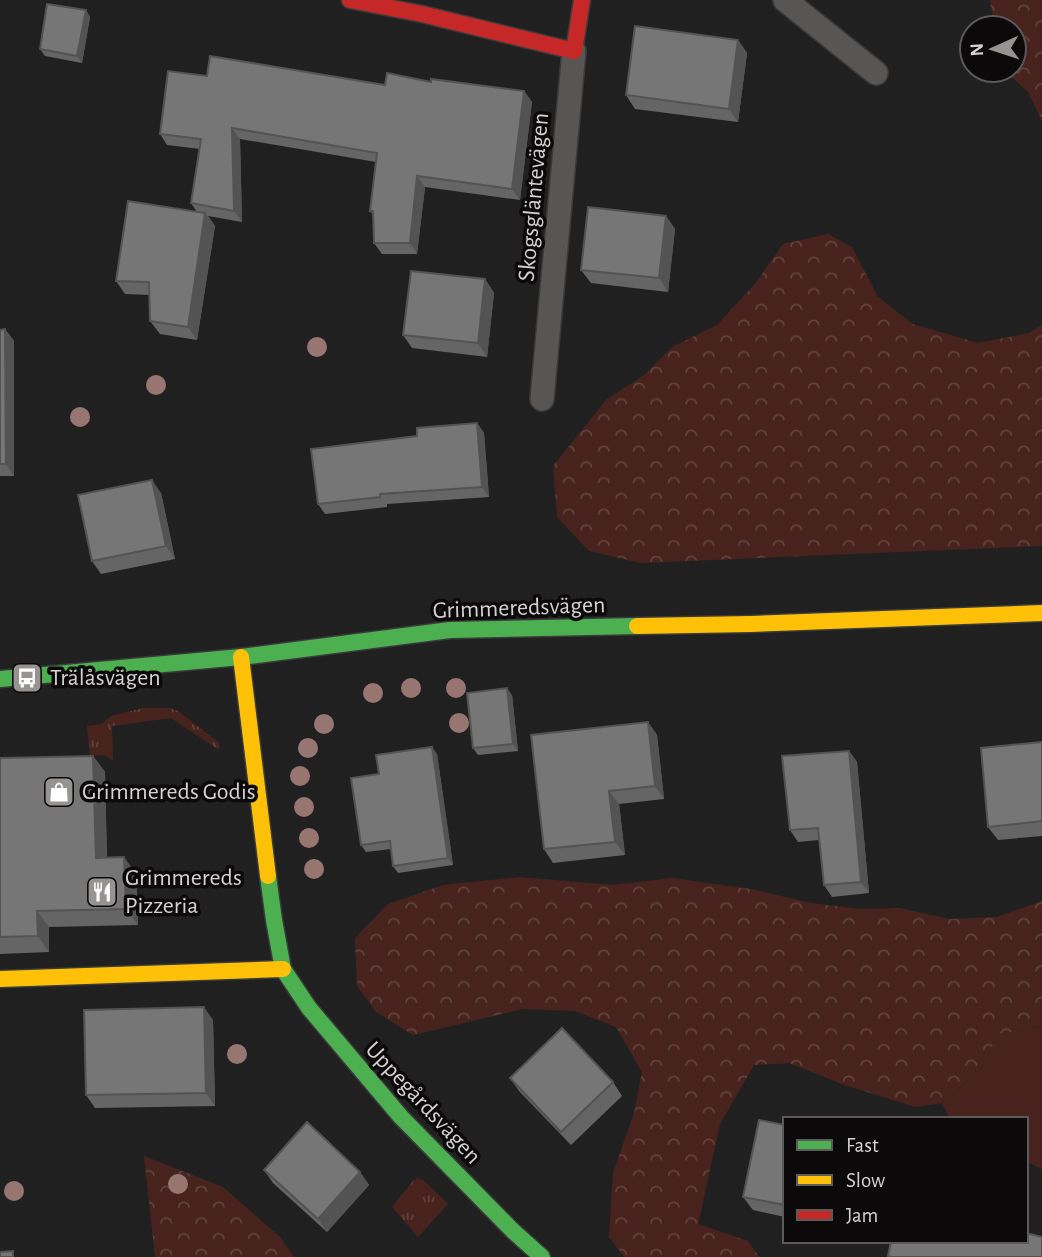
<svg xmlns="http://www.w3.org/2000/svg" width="1042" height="1257" font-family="'Alegreya Sans',sans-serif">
	<defs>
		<pattern id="grass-tufts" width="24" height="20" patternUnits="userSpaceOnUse" patternTransform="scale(1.75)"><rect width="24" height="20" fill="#48231d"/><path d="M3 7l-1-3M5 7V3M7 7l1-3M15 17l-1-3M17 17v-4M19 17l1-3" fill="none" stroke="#62423d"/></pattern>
		<pattern id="forest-crowns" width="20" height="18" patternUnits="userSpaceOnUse" patternTransform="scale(1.75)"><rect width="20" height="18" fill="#48231d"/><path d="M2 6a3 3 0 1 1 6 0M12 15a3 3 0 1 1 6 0" fill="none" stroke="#62423d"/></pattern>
	</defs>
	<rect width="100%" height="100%" fill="#212020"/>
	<g fill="url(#grass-tufts)">
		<polygon points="143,708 169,708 178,711 218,742 219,750 171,718 112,726 113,761 106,756 90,755 87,726 102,724 111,716"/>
		<polygon points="418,1178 423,1180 448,1204 418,1237 392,1207 413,1181"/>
	</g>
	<g fill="url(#forest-crowns)">
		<polygon points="990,0 1042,0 1042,121 1028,92 1004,70 1014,70 1014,28 994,28"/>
		<polygon points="828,234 852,247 878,297 913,324 978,343 1029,333 1042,325 1042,546 641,563 589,551 557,517 553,466 607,399 643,376 672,347 717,325 755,284 783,244"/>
		<polygon points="519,877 612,885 672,878 751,889 811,903 860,909 900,908 949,919 997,917 1042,901 1042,1026 1000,1034 976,1074 942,1103 915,1107 842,1084 789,1063 754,1065 720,1124 698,1224 748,1241 759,1257 624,1257 609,1237 613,1173 634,1113 642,1072 616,1027 575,1011 523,1009 413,1035 376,1012 357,986 355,938 388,904 443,885"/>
		<polygon points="144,1156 223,1187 280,1237 294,1257 155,1257"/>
	</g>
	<polygon fill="#48231d" points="1042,1026 1042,1169 1026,1161 1026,1119 950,1119 942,1103 976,1074 1000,1034"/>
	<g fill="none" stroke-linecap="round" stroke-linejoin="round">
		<g stroke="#3a3a3a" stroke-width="26">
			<g id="lane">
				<polyline points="785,0 876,73"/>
				<polyline points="542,399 574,51"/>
			</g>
		</g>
		<g stroke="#3a3a3a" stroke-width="19">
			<g id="fast">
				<polyline points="0,679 241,657 450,630 637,626"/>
				<polyline points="268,876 274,920 283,969 309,1008 401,1117 513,1231 542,1257"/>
			</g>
		</g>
		<g stroke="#3a3a3a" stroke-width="19">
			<g id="slow">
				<polyline points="637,626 751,624 1042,613"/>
				<polyline points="241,657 268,876"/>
				<polyline points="0,979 283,969"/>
			</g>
		</g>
		<g stroke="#3a3a3a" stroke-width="19">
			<polyline id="jam" points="350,0 422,14 574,51 582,0"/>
		</g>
		<use href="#lane" stroke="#575655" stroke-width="23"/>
		<use href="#fast" stroke="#4caf50" stroke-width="16"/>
		<use href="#slow" stroke="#ffc107" stroke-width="16"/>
		<use href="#jam" stroke="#c62828" stroke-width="16"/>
	</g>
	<g fill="#977671">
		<circle cx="317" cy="347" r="10"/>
		<circle cx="156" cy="385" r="10"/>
		<circle cx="80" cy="417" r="10"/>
		<circle cx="411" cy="688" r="10"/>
		<circle cx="456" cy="688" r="10"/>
		<circle cx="373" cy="693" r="10"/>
		<circle cx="459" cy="723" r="10"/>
		<circle cx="324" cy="724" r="10"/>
		<circle cx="308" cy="748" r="10"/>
		<circle cx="300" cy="776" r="10"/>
		<circle cx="304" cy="807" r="10"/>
		<circle cx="309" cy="838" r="10"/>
		<circle cx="314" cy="869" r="10"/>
		<circle cx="237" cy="1054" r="10"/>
		<circle cx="178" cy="1184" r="10"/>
		<circle cx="14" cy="1191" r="10"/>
	</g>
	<g fill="#666565">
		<polygon points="86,10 90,17 82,63 45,56 40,49"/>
		<polygon points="738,40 747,53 738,122 635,109 626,95"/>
		<polygon points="207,76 385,85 431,82 524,91 532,102 520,200 425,187 417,254 382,254 374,243 374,216 370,211 376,162 240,139 242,222 208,216 215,226 197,340 160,334 150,321 150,295 125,294 116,281 197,212 191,203 200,149 167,145 160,134"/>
		<polygon points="666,216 675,229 668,292 591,283 581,270"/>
		<polygon points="485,279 494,293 487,357 412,348 403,335"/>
		<polygon points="5,329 14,341 14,476 0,476 0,330"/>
		<polygon points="477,423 484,433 489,497 387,504 387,507 325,514 318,504 417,436"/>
		<polygon points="161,493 175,559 101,574 92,561"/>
		<polygon points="512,695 518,751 478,755 473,748"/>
		<polygon points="648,722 657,735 664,799 619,804 625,855 553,863 544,849"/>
		<polygon points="1042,742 1042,836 998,840 988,827"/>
		<polygon points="849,751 857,762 869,893 832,897 824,885 819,840 798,842 790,830"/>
		<polygon points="437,754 453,865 398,873 393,866 391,849 366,852 361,845 379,774"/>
		<polygon points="93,756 105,772 107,858 124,857 136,874 138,925 49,927 49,952 0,954 0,758"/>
		<polygon points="213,1020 215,1106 95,1108 86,1095"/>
		<polygon points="510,1078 613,1082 622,1096 571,1145 519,1091"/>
		<polygon points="785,1125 785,1217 753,1210 743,1197"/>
		<polygon points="264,1170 360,1172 369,1185 327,1232 273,1183"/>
	</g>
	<g fill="#535353">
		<polygon points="86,10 90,17 82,63 77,56"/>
		<polygon points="738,40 747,53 738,122 729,109"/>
		<polygon points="524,91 532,102 520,200 512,189"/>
		<polygon points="232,128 240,139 242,222 234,211"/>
		<polygon points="417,176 425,187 417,254 410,243"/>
		<polygon points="205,213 215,226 197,340 188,327"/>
		<polygon points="666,216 675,229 668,292 659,278"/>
		<polygon points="485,279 494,293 487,357 478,343"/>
		<polygon points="5,329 14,341 14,476 6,464"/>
		<polygon points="477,423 484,433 489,497 482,487"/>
		<polygon points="152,480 161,493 175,559 166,546"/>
		<polygon points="507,688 512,695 518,751 513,744"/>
		<polygon points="648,722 657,735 664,799 655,786"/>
		<polygon points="432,747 437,754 453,865 448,858"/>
		<polygon points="849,751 857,762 869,893 861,882"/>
		<polygon points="93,756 105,772 107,875 96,858"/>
		<polygon points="609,791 619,804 625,855 615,842"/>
		<polygon points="124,857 136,874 138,925 126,909"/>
		<polygon points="37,911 49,927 49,952 38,936"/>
		<polygon points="204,1007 213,1020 215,1106 206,1093"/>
		<polygon points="360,1172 369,1185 327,1232 318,1219"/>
	</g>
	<g fill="#777676" stroke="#535353" stroke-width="2">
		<polygon points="47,4 86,10 77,56 40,49"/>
		<polygon points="635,26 738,40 729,109 626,95"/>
		<polygon points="210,56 385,85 387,73 431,82 431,79 524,91 512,189 417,176 410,243 374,243 373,211 370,211 377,153 232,128 234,211 191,203 201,139 160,134 168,71 207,76"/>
		<polygon points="128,201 205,213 188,327 150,321 149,282 116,281"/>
		<polygon points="588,207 666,216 659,278 581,270"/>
		<polygon points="411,271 485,279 478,343 403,335"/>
		<polygon points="5,329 6,464 0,464 0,330"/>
		<polygon points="477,423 482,487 380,494 380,497 318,504 311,449 417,436 417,428"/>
		<polygon points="152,480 166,546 92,561 78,495"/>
		<polygon points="507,688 513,744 473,748 467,693"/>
		<polygon points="648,722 655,786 609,791 615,842 544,849 531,735"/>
		<polygon points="1042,742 1042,821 988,827 981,748"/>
		<polygon points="432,747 448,858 393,866 390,841 361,845 351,778 379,774 376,755"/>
		<polygon points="849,751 861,882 824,885 818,828 790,830 782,756"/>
		<polygon points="93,756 96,858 124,857 126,909 37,911 38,936 0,937 0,758"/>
		<polygon points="204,1007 206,1093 86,1095 84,1010"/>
		<polygon points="562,1028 613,1082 561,1132 510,1078"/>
		<polygon points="759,1120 785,1125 785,1205 743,1197"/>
		<polygon points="307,1122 360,1172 318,1219 264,1170"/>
		<polygon points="1026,1233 1042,1237 1042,1257 892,1257 888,1256 891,1241 1026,1241"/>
		<polygon points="13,1251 13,1257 0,1257 0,1252"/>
	</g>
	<defs>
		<g id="bus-square" transform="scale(1.575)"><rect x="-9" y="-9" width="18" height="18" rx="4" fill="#959493" stroke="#0b0909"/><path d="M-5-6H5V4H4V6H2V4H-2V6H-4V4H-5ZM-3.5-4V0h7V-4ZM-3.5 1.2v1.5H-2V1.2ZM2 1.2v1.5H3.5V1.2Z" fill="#fff"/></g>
		<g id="shop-square" transform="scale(1.575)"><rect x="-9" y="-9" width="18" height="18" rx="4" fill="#959493" stroke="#0b0909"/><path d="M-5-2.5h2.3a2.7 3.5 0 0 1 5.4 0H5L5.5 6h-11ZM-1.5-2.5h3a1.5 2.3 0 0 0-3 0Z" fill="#fff"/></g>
		<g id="restaurant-square" transform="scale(1.575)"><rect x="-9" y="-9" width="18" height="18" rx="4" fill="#959493" stroke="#0b0909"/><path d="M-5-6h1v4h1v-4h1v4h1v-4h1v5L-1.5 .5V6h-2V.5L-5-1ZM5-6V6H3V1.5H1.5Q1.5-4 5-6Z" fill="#fff"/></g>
	</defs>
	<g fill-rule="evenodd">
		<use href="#bus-square" x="27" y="678"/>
		<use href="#shop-square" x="59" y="792"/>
		<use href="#restaurant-square" x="102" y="892"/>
	</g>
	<g text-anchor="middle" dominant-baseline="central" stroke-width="7" stroke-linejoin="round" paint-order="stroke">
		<g font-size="24" fill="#d4d2d1" stroke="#0b0909">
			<text transform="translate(534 197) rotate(-85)">Skogsgläntevägen</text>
			<text transform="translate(519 608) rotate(-2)">Grimmeredsvägen</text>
			<text transform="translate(423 1103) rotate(47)">Uppegårdsvägen</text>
		</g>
		<g font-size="24" fill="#d4d2d1" stroke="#0b0909" text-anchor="start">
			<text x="50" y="678">Trälåsvägen</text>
			<text x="82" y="792">Grimmereds Godis</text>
			<text x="125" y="878">Grimmereds<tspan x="125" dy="28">Pizzeria</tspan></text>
		</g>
	</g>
	<rect x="783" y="1117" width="245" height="126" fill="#0b0909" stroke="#5b5959" stroke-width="2"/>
	<rect x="797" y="1140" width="35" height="10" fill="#4caf50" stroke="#5b5959" stroke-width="2"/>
	<text x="846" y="1152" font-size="21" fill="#d4d2d1">Fast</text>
	<rect x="797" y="1175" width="35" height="10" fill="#ffc107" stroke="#5b5959" stroke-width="2"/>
	<text x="846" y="1187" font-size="21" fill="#d4d2d1">Slow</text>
	<rect x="797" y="1210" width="35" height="10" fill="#c62828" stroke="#5b5959" stroke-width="2"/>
	<text x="846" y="1222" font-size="21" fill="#d4d2d1">Jam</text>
	<g transform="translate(993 49) rotate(267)"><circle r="33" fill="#0b0909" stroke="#5b5959" stroke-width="2"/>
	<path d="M0-5L12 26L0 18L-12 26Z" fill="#959493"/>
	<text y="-10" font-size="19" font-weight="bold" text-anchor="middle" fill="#d4d2d1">N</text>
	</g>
</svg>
